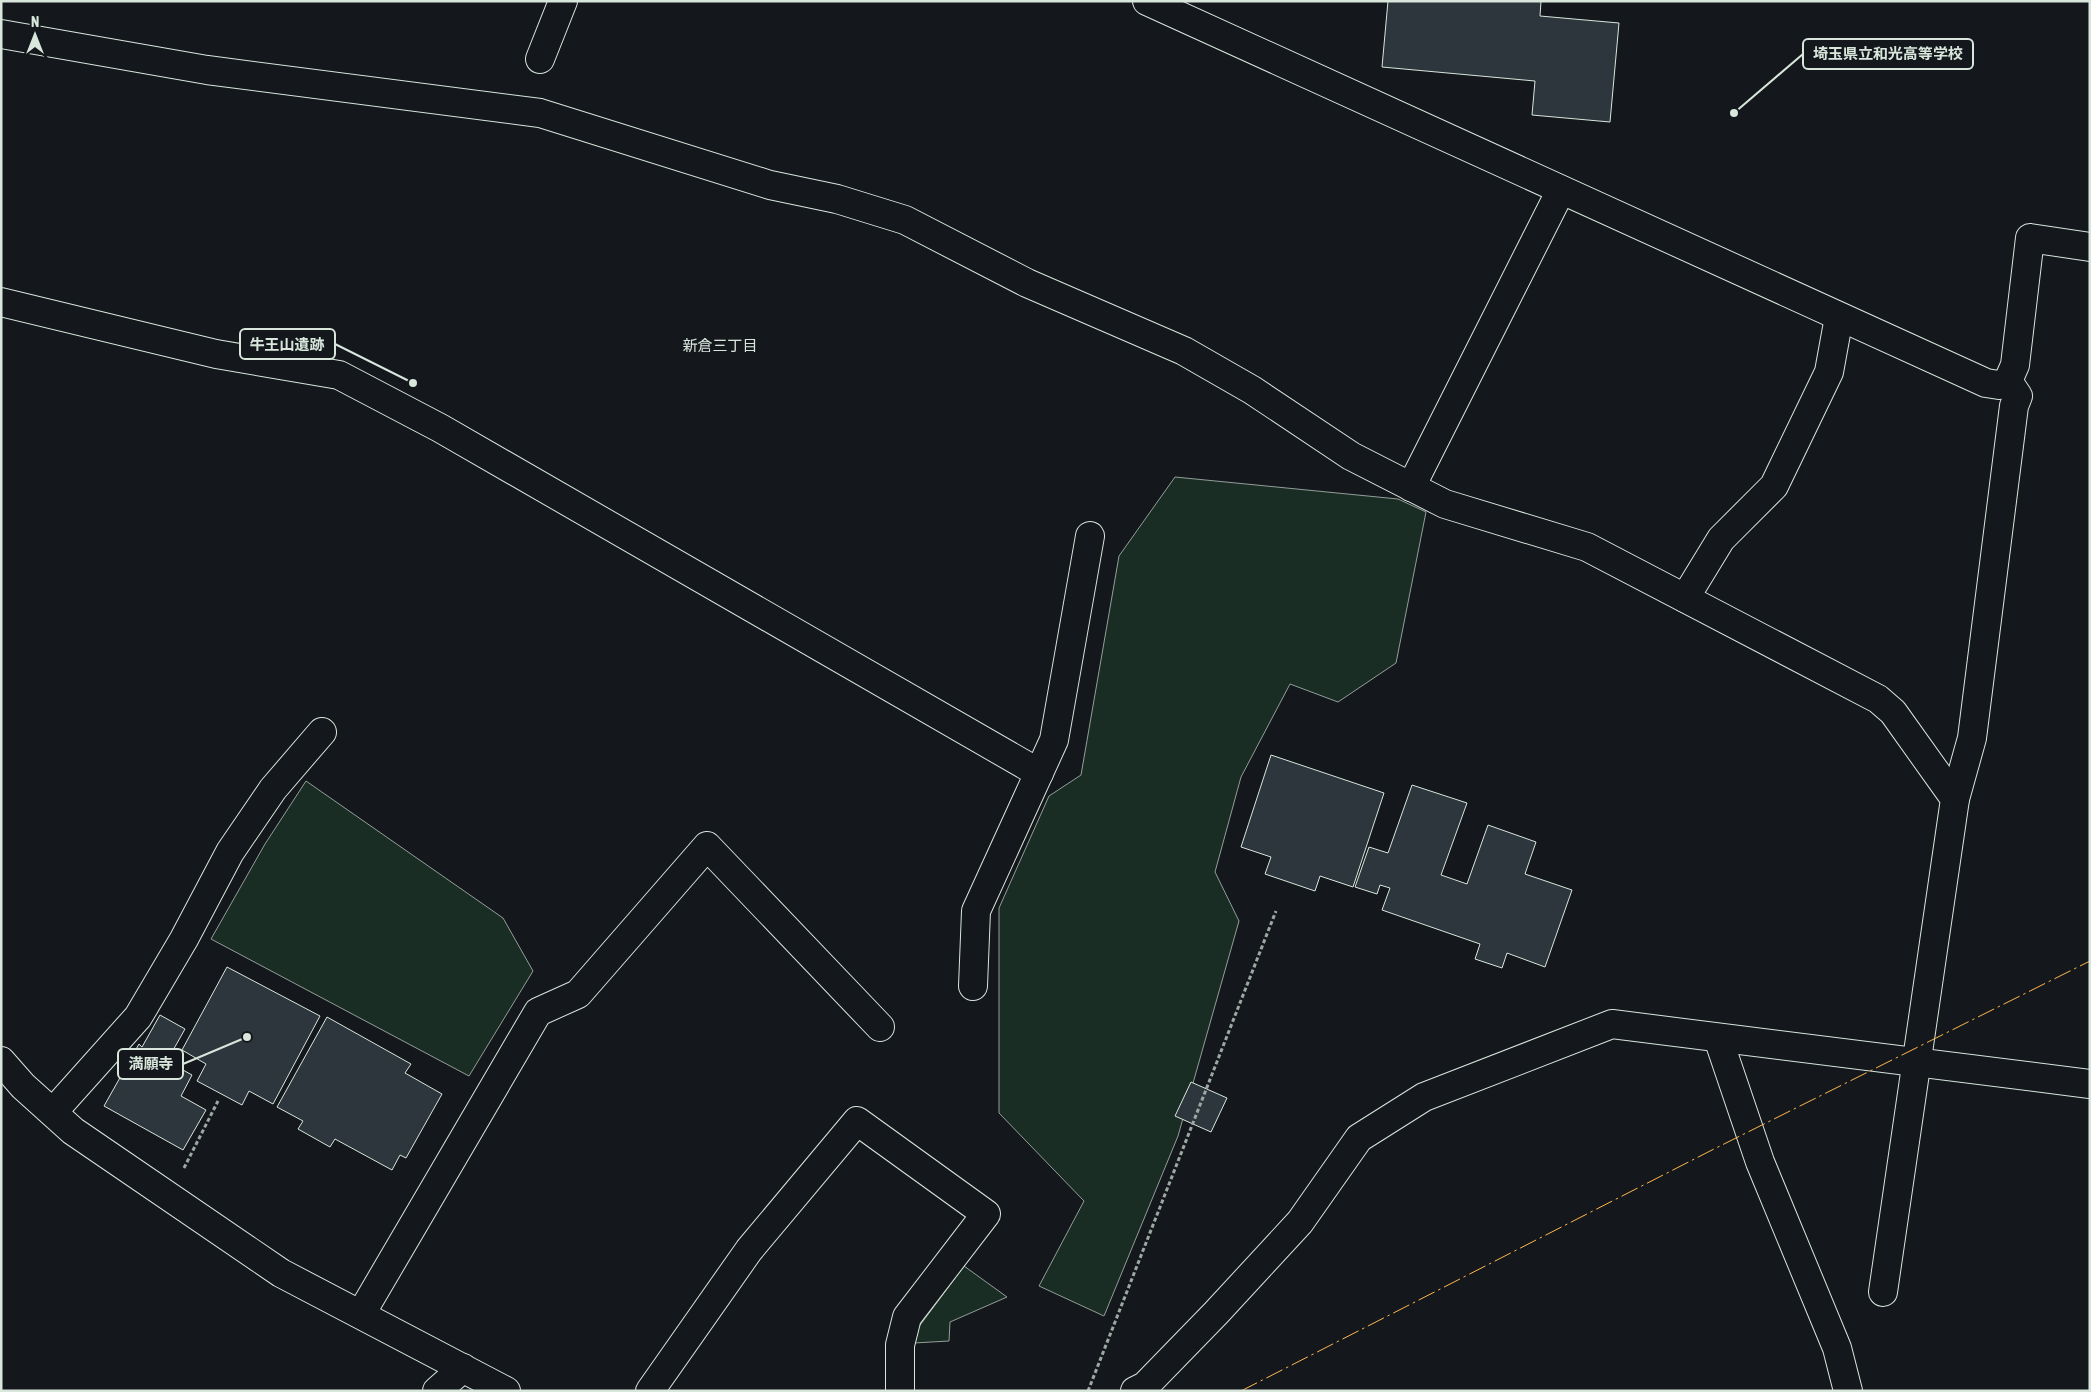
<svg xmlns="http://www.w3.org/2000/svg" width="2091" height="1392" font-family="'Asap Condensed','Noto Sans JP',sans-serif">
	<rect width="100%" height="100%" fill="#14181c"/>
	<g fill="#1a2d24" stroke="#939e99">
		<polygon points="1175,477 1398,499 1426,512 1396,663 1338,702 1290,684 1241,777 1215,872 1239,921 1178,1136 1104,1316 1039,1286 1084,1201 999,1113 999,908 1049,796 1081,775 1119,556"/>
		<polygon points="306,781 503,918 533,971 469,1076 211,939 265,844"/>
		<polygon points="964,1266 1007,1297 950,1322 949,1341 914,1343 915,1332"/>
	</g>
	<g fill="#2c363c" stroke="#d8e6dc">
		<polygon points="1388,1 1541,1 1540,16 1619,23 1610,122 1532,115 1535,81 1382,67"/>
		<polygon points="1271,755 1384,793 1353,887 1320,876 1315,891 1265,874 1271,857 1241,847"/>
		<polygon points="1412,785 1467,803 1441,875 1467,884 1488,825 1536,842 1525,874 1572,890 1545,967 1507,953 1502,968 1475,959 1480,944 1382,910 1390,888 1380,885 1377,894 1355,887 1369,847 1388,853"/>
		<polygon points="227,967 320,1016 273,1104 249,1091 242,1105 197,1081 206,1064 182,1050"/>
		<polygon points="160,1015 185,1029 167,1061 192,1075 181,1096 206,1110 183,1150 104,1106 139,1044 142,1047"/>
		<polygon points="327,1017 411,1064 405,1073 442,1094 406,1158 400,1155 392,1170 335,1139 330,1147 298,1129 303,1121 277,1107"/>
		<polygon points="1191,1082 1227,1098 1211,1132 1175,1116"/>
	</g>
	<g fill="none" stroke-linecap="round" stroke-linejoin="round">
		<g stroke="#d8e6dc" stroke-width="30">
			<g id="minor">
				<polyline points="1147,1 1986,383 1999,385 2008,381 2015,365 2030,238 2090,247"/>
				<polyline points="1,34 207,70 540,113 770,185 837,199 905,220 1027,283 1184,351 1252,390 1351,456 1445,504 1587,547 1878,699 1893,712 1955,799 1883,1292"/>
				<polyline points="540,59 563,1"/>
				<polyline points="1,302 216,354 339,375 440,428 1039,773"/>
				<polyline points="1411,487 1561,190"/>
				<polyline points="1685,598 1721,539 1774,486 1829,372 1839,317"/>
				<polyline points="1955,799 1972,738 2014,406 2018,396 2008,381"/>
				<polyline points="973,986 976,911 1054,740 1090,536"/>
				<polyline points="1718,1038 1760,1162 1837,1348 1848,1391"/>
				<polyline points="1,1061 23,1086 73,1131 281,1273 506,1391"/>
				<polyline points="53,1112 138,1017 184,939 230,852 273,789 322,732"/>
				<polyline points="361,1314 538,1012 578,994 707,846 880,1027"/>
				<polyline points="437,1391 463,1368"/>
				<polyline points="650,1391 749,1250 857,1121 986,1214 907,1317 900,1345 900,1391"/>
				<polyline points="1135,1391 1145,1386 1216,1313 1300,1222 1359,1138 1424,1097 1612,1024 2090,1084"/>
			</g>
		</g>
		<g stroke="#9da8a2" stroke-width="3" stroke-dasharray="4 2.5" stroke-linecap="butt">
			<polyline points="184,1168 218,1101"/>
			<polyline points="1088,1391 1276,911"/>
		</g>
		<use href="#minor" stroke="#14181c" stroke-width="28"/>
		<polyline stroke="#ffb74d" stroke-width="1" stroke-dasharray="18 4 2.5 4" stroke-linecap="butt" points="1241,1391 1712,1150 2090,961"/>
	</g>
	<g text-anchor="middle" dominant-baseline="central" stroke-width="4" stroke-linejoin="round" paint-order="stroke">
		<g font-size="15" fill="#d8e6dc" stroke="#14181c">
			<text x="720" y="345">新倉三丁目</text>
		</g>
	</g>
	<path fill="none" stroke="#d8e6dc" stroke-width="2" d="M1734 113L1803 54M413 383L335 344M247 1037L183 1064"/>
	<g fill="#d8e6dc" stroke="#14181c" stroke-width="2">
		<circle cx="1734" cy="113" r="5"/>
		<circle cx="413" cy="383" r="5"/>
		<circle cx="247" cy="1037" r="5"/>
	</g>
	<g fill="#14181c" stroke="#d8e6dc" stroke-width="2">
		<rect x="1803" y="39" width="170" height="30" rx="5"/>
		<rect x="240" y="329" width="95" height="30" rx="5"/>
		<rect x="118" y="1049" width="65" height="30" rx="5"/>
	</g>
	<g font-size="15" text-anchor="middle" font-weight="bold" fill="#d8e6dc">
		<text x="1888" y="59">埼玉県立和光高等学校</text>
		<text x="287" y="350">牛王山遺跡</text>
		<text x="151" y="1069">満願寺</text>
	</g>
	<rect width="2091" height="1392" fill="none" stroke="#d8e6dc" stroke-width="5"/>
	<g transform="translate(35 35)" stroke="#14181c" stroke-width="4" paint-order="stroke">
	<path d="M0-4L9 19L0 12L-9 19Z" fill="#d8e6dc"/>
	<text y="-8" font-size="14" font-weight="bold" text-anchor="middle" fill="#d8e6dc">N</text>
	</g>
</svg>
